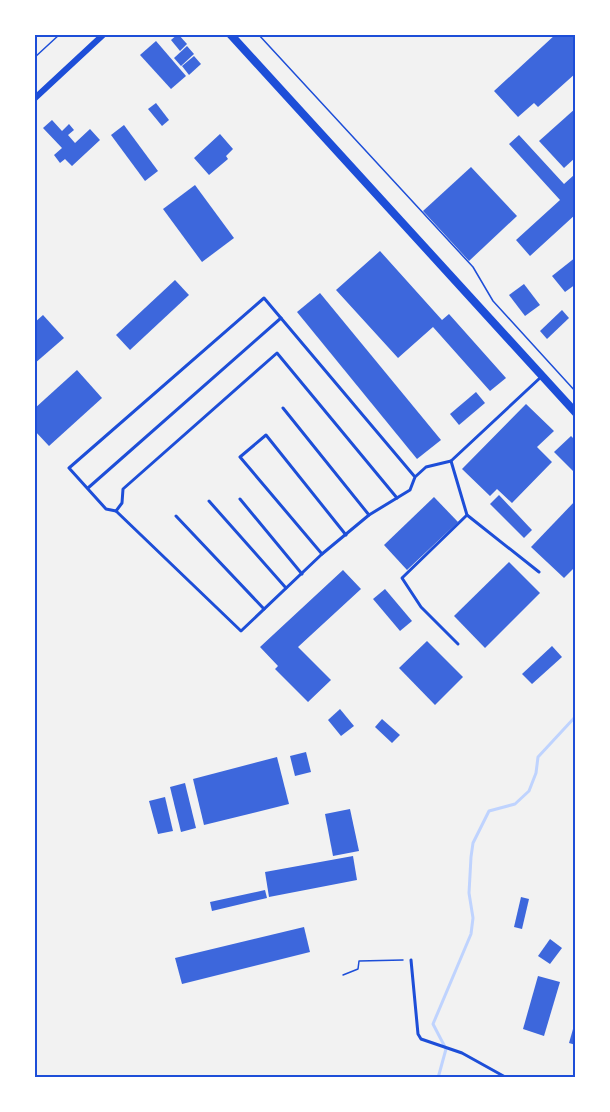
<svg xmlns="http://www.w3.org/2000/svg" width="610" height="1112" font-family="'Fira Sans Condensed',sans-serif">
	<rect width="100%" height="100%" fill="#f2f2f2"/>
	<g fill="none" stroke-linecap="round" stroke-linejoin="round">
		<polyline stroke="#bfd3fe" stroke-width="3" points="438,1078 446,1049 433,1024 471,934 473,918 469,893 471,857 473,843 489,811 515,804 529,791 536,773 538,757 576,716"/>
	</g>
	<g fill="#3d67dc">
		<polygon points="178,34 187,44 180,51 171,40"/>
		<polygon points="556,34 576,34 576,73 538,107 534,103 518,117 494,91"/>
		<polygon points="156,41 186,76 171,89 140,55"/>
		<polygon points="187,46 194,54 181,66 174,58"/>
		<polygon points="194,56 201,64 189,75 182,66"/>
		<polygon points="156,103 169,120 162,126 148,109"/>
		<polygon points="576,108 576,157 564,168 539,141"/>
		<polygon points="52,120 62,131 69,124 74,130 68,135 75,143 90,129 100,140 72,166 65,159 60,163 54,155 62,148 43,128"/>
		<polygon points="124,125 158,171 145,181 111,135"/>
		<polygon points="220,134 233,149 226,156 228,159 209,175 194,158"/>
		<polygon points="519,135 564,184 574,175 576,177 576,214 530,256 516,240 560,200 509,144"/>
		<polygon points="471,167 517,216 469,261 423,211"/>
		<polygon points="195,185 234,238 202,262 163,209"/>
		<polygon points="380,251 442,320 449,314 506,378 490,391 433,327 398,358 336,290"/>
		<polygon points="576,257 576,284 565,292 552,276"/>
		<polygon points="175,280 189,295 130,350 116,335"/>
		<polygon points="524,284 540,305 525,316 509,295"/>
		<polygon points="320,293 441,440 417,459 297,312"/>
		<polygon points="562,310 569,318 547,339 540,331"/>
		<polygon points="43,315 64,338 34,364 34,323"/>
		<polygon points="77,370 102,398 49,446 34,430 34,409"/>
		<polygon points="476,392 485,403 459,425 450,414"/>
		<polygon points="526,404 554,431 537,447 552,462 512,503 497,489 490,496 462,469"/>
		<polygon points="571,436 576,441 576,474 554,452"/>
		<polygon points="499,495 532,530 524,538 490,504"/>
		<polygon points="434,497 458,522 407,570 384,545"/>
		<polygon points="576,500 576,566 564,578 531,547"/>
		<polygon points="509,562 540,593 485,648 454,616"/>
		<polygon points="343,570 361,589 298,647 331,680 308,702 275,669 278,666 260,647"/>
		<polygon points="385,589 412,621 400,631 373,599"/>
		<polygon points="427,641 463,677 435,705 399,668"/>
		<polygon points="552,646 562,657 532,684 522,674"/>
		<polygon points="340,709 354,726 341,736 328,720"/>
		<polygon points="382,719 400,735 392,743 375,727"/>
		<polygon points="306,752 311,772 295,776 290,756"/>
		<polygon points="277,757 289,804 204,825 193,779"/>
		<polygon points="185,783 196,828 181,832 170,787"/>
		<polygon points="165,797 173,831 158,834 149,801"/>
		<polygon points="350,809 359,851 333,856 325,814"/>
		<polygon points="353,856 357,880 269,897 265,872"/>
		<polygon points="265,890 267,898 212,911 210,902"/>
		<polygon points="521,897 529,899 522,929 514,927"/>
		<polygon points="304,927 310,952 182,984 175,958"/>
		<polygon points="550,939 562,948 550,964 538,956"/>
		<polygon points="538,976 560,982 544,1036 523,1029"/>
		<polygon points="575,1022 576,1022 576,1045 569,1043"/>
	</g>
	<g fill="none" stroke-linecap="round" stroke-linejoin="round">
		<g stroke="#1d4ed8" stroke-width="1.5">
			<polyline points="258,34 473,267 493,301 576,392"/>
			<polyline points="34,58 60,34"/>
			<polyline points="343,975 358,969 359,961 403,960"/>
		</g>
		<g stroke="#1d4ed8" stroke-width="3">
			<polyline points="283,408 369,515"/>
			<polyline points="451,461 467,515 539,572"/>
			<polyline points="415,477 264,298 69,468 106,509 116,511 241,631 322,554 369,515 410,490 415,477 426,467 451,461 541,377"/>
			<polyline points="88,488 281,318"/>
			<polyline points="240,499 302,574"/>
			<polyline points="209,501 286,588"/>
			<polyline points="116,511 122,503 123,489 277,353 397,498"/>
			<polyline points="176,516 264,609"/>
			<polyline points="322,554 240,457 266,435 346,535"/>
			<polyline points="458,644 421,607 402,578 467,515"/>
			<polyline points="411,960 418,1034 421,1039 462,1053 507,1078"/>
		</g>
		<polyline stroke="#1d4ed8" stroke-width="6" points="34,99 104,34"/>
		<polyline stroke="#1d4ed8" stroke-width="8" points="230,34 576,413"/>
	</g>
	<rect width="610" height="1112" fill="none" stroke="#ffffff" stroke-width="72"/>
	<rect x="36" y="36" width="538" height="1040" fill="none" stroke="#1d4ed8" stroke-width="2"/>
</svg>
